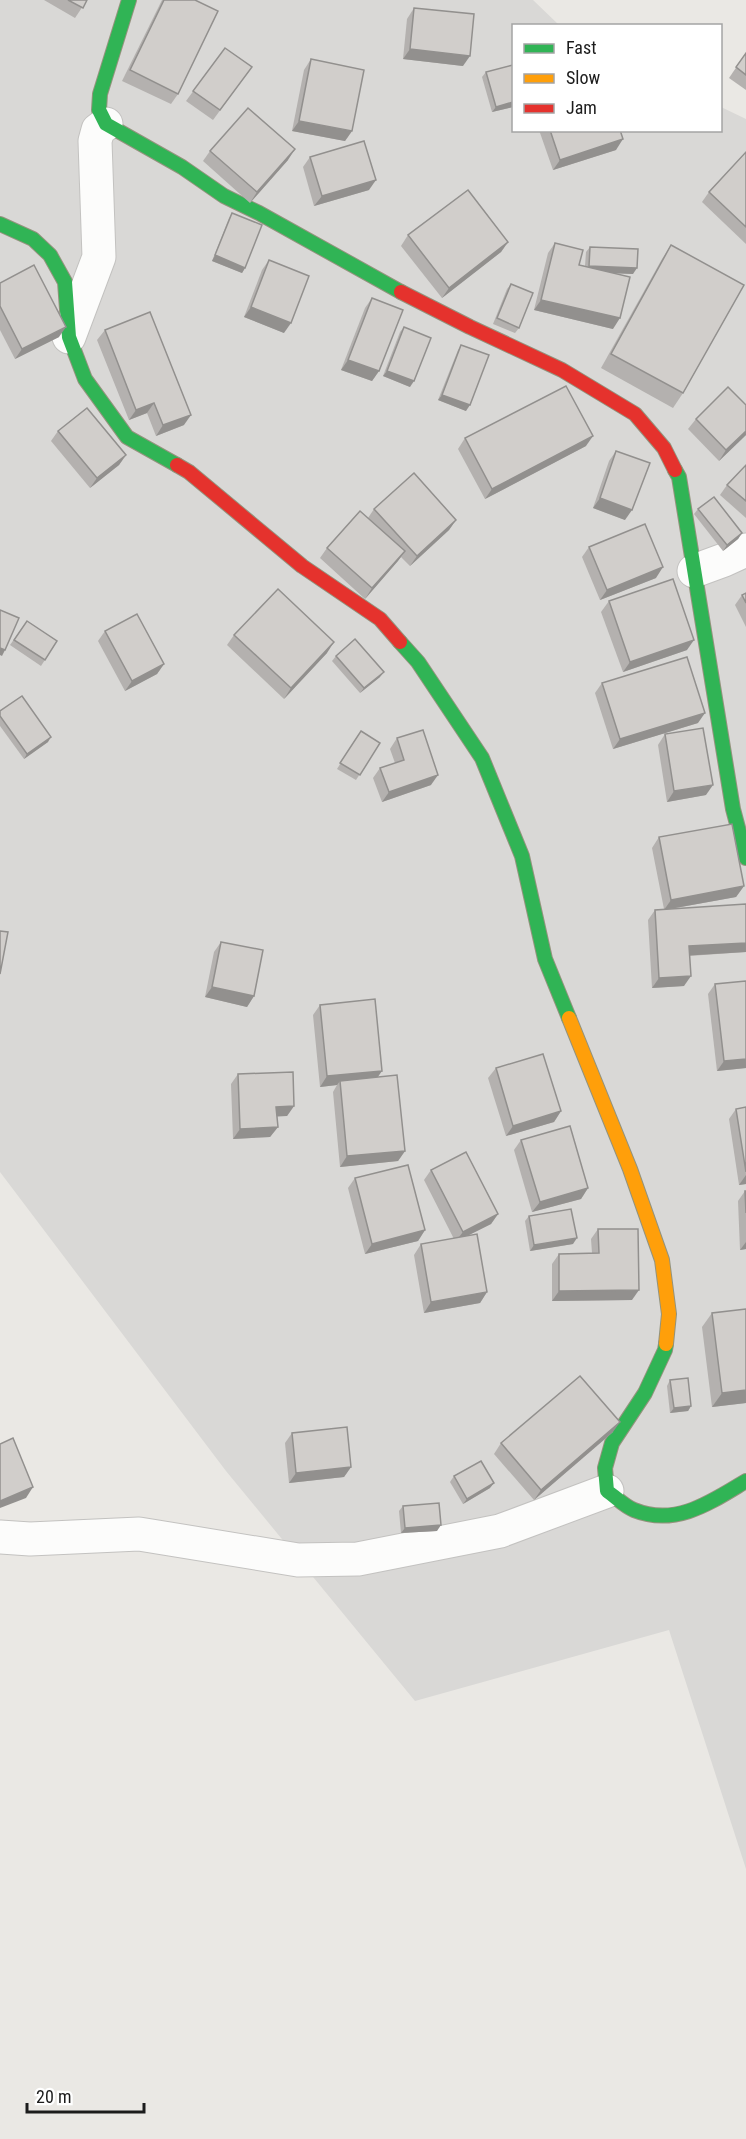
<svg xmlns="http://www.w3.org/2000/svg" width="746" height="2139" font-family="'Roboto Condensed',sans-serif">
	<rect width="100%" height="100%" fill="#eae8e4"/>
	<polygon fill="#d9d8d6" points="0,0 533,0 559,25 514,26 514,130 720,130 721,107 746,119 746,1869 669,1630 415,1701 226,1471 0,1172"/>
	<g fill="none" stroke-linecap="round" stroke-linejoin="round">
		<g stroke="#c3c2c0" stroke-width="35">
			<g id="street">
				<polyline points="69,337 99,257 95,141 98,130 106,124"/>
				<polyline points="694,571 724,560 746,550"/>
				<polyline points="0,1537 30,1539 139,1534 298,1560 358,1559 500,1531 607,1491"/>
			</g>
		</g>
		<g stroke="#93937d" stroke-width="16">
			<g id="fast">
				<polyline points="129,0 100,94 99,110 106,124 182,167 224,196 259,213 401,292"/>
				<polyline points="0,224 33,239 50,255 65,282 69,337 85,379 127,437 177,465"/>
				<polyline points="675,470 679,477 733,809 746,858"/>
				<polyline points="400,642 418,662 482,758 522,856 545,959 569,1018"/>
				<path d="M666,1344L665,1350L645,1393L612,1443L605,1468L607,1491C616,1497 624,1506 634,1510C676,1527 711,1502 746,1481"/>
			</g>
		</g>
		<g stroke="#93937d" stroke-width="16">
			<polyline id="slow" points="569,1018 630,1169 662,1260 669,1314 666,1344"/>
		</g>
		<g stroke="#93937d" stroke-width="16">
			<g id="jam">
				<polyline points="401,292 470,327 562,370 635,414 664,448 675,470"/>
				<polyline points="177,465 189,472 302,566 380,619 400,642"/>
			</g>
		</g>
		<use href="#street" stroke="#fcfcfb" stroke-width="33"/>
		<use href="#fast" stroke="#30b455" stroke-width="14"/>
		<use href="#slow" stroke="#ff9f0a" stroke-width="14"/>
		<use href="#jam" stroke="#e5322d" stroke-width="14"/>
	</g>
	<g fill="#b4b1af">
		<polygon points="44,0 87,0 75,18"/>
		<polygon points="162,0 195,0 178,94 171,104 122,81"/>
		<polygon points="414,8 463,66 403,59 407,19"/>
		<polygon points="225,48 252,67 213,120 186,101"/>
		<polygon points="746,53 746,90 729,78"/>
		<polygon points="311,59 352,131 345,141 292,131 304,70"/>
		<polygon points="513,65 513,107 492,112 482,77 486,72"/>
		<polygon points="539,130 620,130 616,150 553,170"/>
		<polygon points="210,151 288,160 250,203 203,161"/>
		<polygon points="746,152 746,244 702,202 709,192"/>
		<polygon points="310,157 369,190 314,206 303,167"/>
		<polygon points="232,213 245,268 242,273 212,261 229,218"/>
		<polygon points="408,235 508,242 501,252 442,298 401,246"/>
		<polygon points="555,243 579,265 585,266 586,252 590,247 633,274 611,273 613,329 534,310 548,253"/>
		<polygon points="671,245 683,393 673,408 601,368 662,259"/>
		<polygon points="269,260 284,333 244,317 262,270"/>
		<polygon points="0,283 59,337 15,359 0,330"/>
		<polygon points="511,284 519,328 515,333 493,324 507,289"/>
		<polygon points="372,298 379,371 372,381 341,370 365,308"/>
		<polygon points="404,327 410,387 383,376 400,332"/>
		<polygon points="105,330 184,425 156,436 147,413 129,420 97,340"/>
		<polygon points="461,345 466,411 438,400 458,350"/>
		<polygon points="696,419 746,435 719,461 688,429"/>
		<polygon points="58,431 126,455 119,465 90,488 51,441"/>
		<polygon points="465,438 586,446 485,499 458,449"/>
		<polygon points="616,451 625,520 593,508 609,461"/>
		<polygon points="746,465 746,518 720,495 727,485"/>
		<polygon points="374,509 456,520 449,530 410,566 401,557 365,599 320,558 327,548 368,518"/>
		<polygon points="698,509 742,533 738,539 723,551 694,514"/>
		<polygon points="589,547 656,578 600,600 582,557"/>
		<polygon points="746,593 746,627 735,605 742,595"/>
		<polygon points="609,601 687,650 623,672 601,612"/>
		<polygon points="27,621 57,641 41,666 10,645"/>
		<polygon points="105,631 164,664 157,674 125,691 98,641"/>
		<polygon points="234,635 327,653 284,699 227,645"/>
		<polygon points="336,656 380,677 360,693 332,661"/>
		<polygon points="602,683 698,723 613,749 595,693"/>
		<polygon points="0,711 48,742 24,759 0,726"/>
		<polygon points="361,731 380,743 356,780 337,769"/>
		<polygon points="665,734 706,795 667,802 658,745"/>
		<polygon points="397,738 431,785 382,802 373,778 380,768 395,763 390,749"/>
		<polygon points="659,837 744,886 736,897 670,909 746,952 689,956 684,986 652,988 648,920 655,910 664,909 652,848"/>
		<polygon points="221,942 254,996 247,1007 205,997 214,952"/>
		<polygon points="715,984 746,1068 717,1071 708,994"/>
		<polygon points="320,1005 378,1077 405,1151 398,1161 340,1167 333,1092 337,1085 320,1087 313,1015"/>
		<polygon points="496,1068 561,1111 554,1122 506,1136 488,1078"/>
		<polygon points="238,1074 294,1106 287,1116 277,1116 278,1127 270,1137 233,1139 231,1084"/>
		<polygon points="746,1107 746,1184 739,1185 729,1119 736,1109"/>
		<polygon points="521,1140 588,1188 581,1199 532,1212 514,1150"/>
		<polygon points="431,1170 498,1214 491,1224 467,1236 487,1292 480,1303 424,1313 414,1255 421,1244 454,1239 424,1180"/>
		<polygon points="355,1178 425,1230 418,1241 365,1254 348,1188"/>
		<polygon points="745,1191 746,1191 746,1249 740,1250 738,1201"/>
		<polygon points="529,1216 573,1244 530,1251 525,1221"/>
		<polygon points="598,1229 632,1300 552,1301 552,1264 559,1254 592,1253 591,1239"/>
		<polygon points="712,1313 746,1403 712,1407 702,1327"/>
		<polygon points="670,1380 691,1406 688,1411 670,1413 667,1386"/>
		<polygon points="613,1432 534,1500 494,1454 501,1443"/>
		<polygon points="292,1433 351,1467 344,1477 289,1483 285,1443"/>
		<polygon points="454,1476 490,1488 463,1504 450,1482"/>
		<polygon points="403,1506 437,1531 401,1533 399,1511"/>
	</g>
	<g fill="#92908e">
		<polygon points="410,49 470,56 463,66 403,59"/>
		<polygon points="513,102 513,107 492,112 496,107"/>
		<polygon points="299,121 352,131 345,141 292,131"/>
		<polygon points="623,139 616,150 553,170 560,160"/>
		<polygon points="295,149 288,160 250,203 257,192"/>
		<polygon points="376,180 369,190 314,206 322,196"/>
		<polygon points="508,242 501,252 442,298 449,288"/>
		<polygon points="215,255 245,268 242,273 212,261"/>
		<polygon points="589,266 637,268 633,274 585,272"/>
		<polygon points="541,300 620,318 613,329 534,310"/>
		<polygon points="251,307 291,323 284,333 244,317"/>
		<polygon points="66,327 59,337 15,359 22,349"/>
		<polygon points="348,360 379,371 372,381 341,370"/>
		<polygon points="387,371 414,381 410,387 383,376"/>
		<polygon points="442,395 470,405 466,411 438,400"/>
		<polygon points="154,403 147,413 129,420 136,410"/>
		<polygon points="191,415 184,425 156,436 163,425"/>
		<polygon points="746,431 746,435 719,461 726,450"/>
		<polygon points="593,436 586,446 485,499 492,489"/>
		<polygon points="126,455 119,465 90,488 97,478"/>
		<polygon points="600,498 632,510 625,520 593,508"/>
		<polygon points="456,520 449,530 410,566 417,556"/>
		<polygon points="742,533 738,539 723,551 727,545"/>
		<polygon points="405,551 398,561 365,599 372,588"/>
		<polygon points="663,567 656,578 600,600 607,590"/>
		<polygon points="694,640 687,650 623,672 630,662"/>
		<polygon points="334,642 327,653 284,699 291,688"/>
		<polygon points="0,648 5,650 2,656 0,655"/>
		<polygon points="164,664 157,674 125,691 132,681"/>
		<polygon points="384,672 380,677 360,693 364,688"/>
		<polygon points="705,713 698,723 613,749 620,739"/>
		<polygon points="51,737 48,742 24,759 27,754"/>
		<polygon points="438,775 431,785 382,802 389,792"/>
		<polygon points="713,785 706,795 667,802 674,791"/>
		<polygon points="744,886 736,897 664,910 671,900"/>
		<polygon points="746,943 746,952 681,956 689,946"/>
		<polygon points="691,976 684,986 652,988 659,978"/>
		<polygon points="212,987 254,996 247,1007 205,997"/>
		<polygon points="746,1059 746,1068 717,1071 724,1061"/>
		<polygon points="382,1071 375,1081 340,1081 337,1085 320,1087 327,1076"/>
		<polygon points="294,1106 287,1116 269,1117 276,1107"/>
		<polygon points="561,1111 554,1122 506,1136 513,1126"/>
		<polygon points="278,1127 270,1137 233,1139 240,1129"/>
		<polygon points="405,1151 398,1161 340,1167 347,1156"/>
		<polygon points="746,1175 746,1184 739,1185"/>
		<polygon points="588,1188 581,1199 532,1212 540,1202"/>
		<polygon points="498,1214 491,1224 455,1242 463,1232"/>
		<polygon points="425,1230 418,1241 365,1254 372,1244"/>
		<polygon points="577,1238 573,1244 530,1251 534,1245"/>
		<polygon points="746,1242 746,1249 740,1250"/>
		<polygon points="639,1290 632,1300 552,1301 559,1291"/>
		<polygon points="487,1292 480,1303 424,1313 431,1302"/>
		<polygon points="746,1390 746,1403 712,1407 722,1393"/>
		<polygon points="691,1406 688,1411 670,1413 674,1408"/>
		<polygon points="620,1422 613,1432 534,1500 541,1490"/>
		<polygon points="351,1467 344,1477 289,1483 296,1473"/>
		<polygon points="494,1483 490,1488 463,1504 467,1499"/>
		<polygon points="33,1487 26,1498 0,1508 0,1501"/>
		<polygon points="441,1525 437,1531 401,1533 405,1528"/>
	</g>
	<g fill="#d1cecb" stroke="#92908e" stroke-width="1.5">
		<polygon points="68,0 87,0 83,8"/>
		<polygon points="164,0 195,0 218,11 178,94 130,70"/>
		<polygon points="414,8 474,14 470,56 410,49"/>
		<polygon points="225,48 252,67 220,110 193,91"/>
		<polygon points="746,53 746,75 736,67"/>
		<polygon points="311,59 364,70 352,131 299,121"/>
		<polygon points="513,65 513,102 496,107 486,72"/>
		<polygon points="248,108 295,149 257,192 210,151"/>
		<polygon points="550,130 620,130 623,139 560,160"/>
		<polygon points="364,141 376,180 322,196 310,157"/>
		<polygon points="746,152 746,227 709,192"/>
		<polygon points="468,190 508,242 449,288 408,235"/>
		<polygon points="232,213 262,225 245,268 215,255"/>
		<polygon points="555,243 583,250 579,265 630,277 620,318 541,300"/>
		<polygon points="671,245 744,285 683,393 611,354"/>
		<polygon points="590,247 638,249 637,268 589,266"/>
		<polygon points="269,260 309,276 291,323 251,307"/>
		<polygon points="34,265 66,327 22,349 0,306 0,283"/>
		<polygon points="511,284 533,293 519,328 497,318"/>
		<polygon points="372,298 403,310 379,371 348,360"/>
		<polygon points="150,312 191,415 163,425 154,403 136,410 105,330"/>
		<polygon points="404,327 431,338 414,381 387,371"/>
		<polygon points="461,345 489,355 470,405 442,395"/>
		<polygon points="566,386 593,436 492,489 465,438"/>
		<polygon points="728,387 746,405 746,431 726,450 696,419"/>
		<polygon points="87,408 126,455 97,478 58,431"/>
		<polygon points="616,451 650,463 632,510 600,498"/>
		<polygon points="746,465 746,501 727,485"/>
		<polygon points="414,473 456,520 417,556 374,509"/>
		<polygon points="714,497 742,533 727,545 698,509"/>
		<polygon points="360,511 405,551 372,588 327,548"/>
		<polygon points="645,524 663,567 607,590 589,547"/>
		<polygon points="673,579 694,640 630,662 609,601"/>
		<polygon points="278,589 334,642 291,688 234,635"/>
		<polygon points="746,593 746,603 742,595"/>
		<polygon points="0,610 19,618 5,650 0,648"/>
		<polygon points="137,614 164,664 132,681 105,631"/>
		<polygon points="27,621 57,641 45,660 14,640"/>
		<polygon points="355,639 384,672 364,688 336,656"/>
		<polygon points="687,657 705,713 620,739 602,683"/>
		<polygon points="22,696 51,737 27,754 0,716 0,711"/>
		<polygon points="703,728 713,785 674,791 665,734"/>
		<polygon points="423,730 438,775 389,792 380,768 404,760 397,738"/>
		<polygon points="361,731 380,743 360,775 340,763"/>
		<polygon points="732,824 744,886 671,900 659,837"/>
		<polygon points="746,904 746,943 689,946 691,976 659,978 655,910"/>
		<polygon points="0,931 8,932 0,974"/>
		<polygon points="221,942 263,950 254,996 212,987"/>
		<polygon points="746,981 746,1059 724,1061 715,984"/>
		<polygon points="375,999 382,1071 327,1076 320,1005"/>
		<polygon points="543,1054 561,1111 513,1126 496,1068"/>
		<polygon points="293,1072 294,1106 276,1107 278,1127 240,1129 238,1074"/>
		<polygon points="397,1075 405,1151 347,1156 340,1081"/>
		<polygon points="746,1107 746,1172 736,1109"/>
		<polygon points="570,1126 588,1188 540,1202 521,1140"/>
		<polygon points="466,1152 498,1214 463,1232 431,1170"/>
		<polygon points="408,1165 425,1230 372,1244 355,1178"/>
		<polygon points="745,1191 746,1191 746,1213"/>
		<polygon points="571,1209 577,1238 534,1245 529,1216"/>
		<polygon points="598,1229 638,1229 639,1290 559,1291 559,1254 599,1253"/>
		<polygon points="477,1234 487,1292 431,1302 421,1244"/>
		<polygon points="746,1309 746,1390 722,1393 712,1313"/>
		<polygon points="580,1376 620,1422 541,1490 501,1443"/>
		<polygon points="688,1378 691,1406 674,1408 670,1380"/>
		<polygon points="347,1427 351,1467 296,1473 292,1433"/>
		<polygon points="13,1438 33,1487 0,1501 0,1444"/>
		<polygon points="481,1461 494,1483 467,1499 454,1476"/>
		<polygon points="439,1503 441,1525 405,1528 403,1506"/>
	</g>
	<rect x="512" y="24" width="210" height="108" fill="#ffffff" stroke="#a4a4a4" stroke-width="1.5"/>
	<rect x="524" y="44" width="30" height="9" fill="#30b455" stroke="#a4a4a4" stroke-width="1.5"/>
	<text x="566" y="54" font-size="18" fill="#1c1c1c">Fast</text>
	<rect x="524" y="74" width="30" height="9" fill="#ff9f0a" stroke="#a4a4a4" stroke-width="1.5"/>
	<text x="566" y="84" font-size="18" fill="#1c1c1c">Slow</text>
	<rect x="524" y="104" width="30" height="9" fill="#e5322d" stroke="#a4a4a4" stroke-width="1.5"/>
	<text x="566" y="114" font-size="18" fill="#1c1c1c">Jam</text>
	<path d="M27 2103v9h117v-9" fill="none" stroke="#1c1c1c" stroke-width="3"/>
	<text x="36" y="2103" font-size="18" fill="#1c1c1c" stroke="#ffffff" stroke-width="4.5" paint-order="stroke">20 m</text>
</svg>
